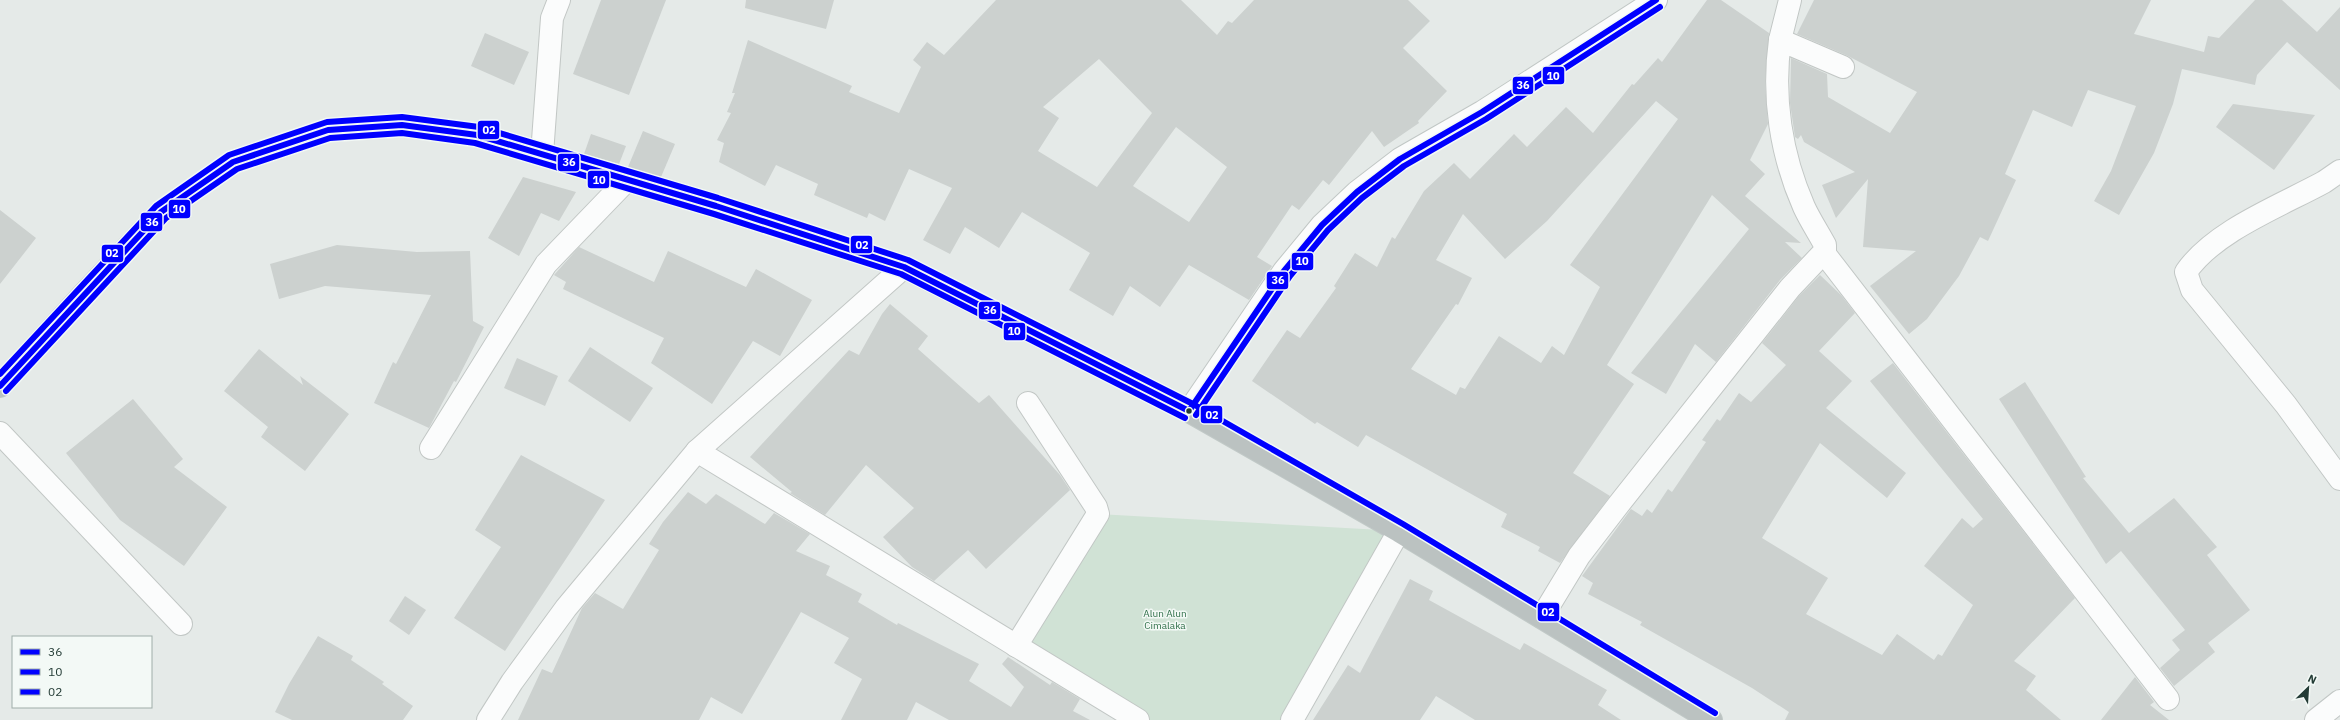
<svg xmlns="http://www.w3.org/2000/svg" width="2340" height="720" font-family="'IBM Plex Sans',sans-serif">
	<rect width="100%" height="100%" fill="#e5eae8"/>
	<polygon fill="#d0e2d5" points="1098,514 1399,531 1292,720 1136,720 1016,646"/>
	<g fill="#ccd1cf" fill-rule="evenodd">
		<polygon points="601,0 666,0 629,95 573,74"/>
		<polygon points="746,0 834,0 826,29 745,8"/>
		<path d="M996,0H1181L1217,35L1228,21L1232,23L1254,0H1408L1430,21L1403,48L1447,91L1418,121L1419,123L1384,147L1372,131L1329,185L1323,180L1299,210L1292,205L1257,257L1272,266L1249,300L1189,265L1160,307L1130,286L1113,316L1069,290L1090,253L1022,212L999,248L965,227L950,254L923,240L952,188L909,169L885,221L869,213L867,218L814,195L818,184L776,165L765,186L719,162L724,143L717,140L731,113L727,112L735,93H732L748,40L852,86L849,92L899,113L921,67L913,60L927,42L944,55ZM1099,59L1152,113L1097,187L1038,151L1059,118L1043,107ZM1176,127L1227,167L1189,222L1133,186Z"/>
		<path d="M1707,0H1721L1769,33L1765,82L1768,124L1750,160L1765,174L1745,196L1801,243L1785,242L1802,258L1780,280L1716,362L1695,344L1666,394L1631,373L1749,229L1712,195L1607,365L1634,384L1573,473L1610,496L1560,563L1538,551L1540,547L1501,527L1507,514L1366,435L1358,447L1317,422L1315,424L1252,381L1287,330L1300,338L1336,288L1334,286L1355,253L1377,267L1392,237L1395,239L1424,191L1454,163L1470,179L1514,134L1527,147L1566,107L1593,133L1632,84L1634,85L1658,58L1662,62ZM1656,101L1678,119L1570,265L1600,287L1564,355L1552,346L1541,363L1499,336L1465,389L1460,387L1456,395L1411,369L1456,304L1458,305L1472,278L1436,260L1463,214L1505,259L1547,221Z"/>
		<polygon points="1814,0 2151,0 2134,34 2204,52 2208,36 2219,38 2255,0 2282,0 2317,32 2340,7 2340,90 2287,42 2257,75 2255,85 2182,69 2173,104 2154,153 2119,215 2094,201 2111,171 2136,106 2088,90 2072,127 2033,110 2005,174 2016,180 1988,241 1980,237 1959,276 1927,319 1909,334 1870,286 1916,251 1863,247 1868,179 1836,218 1822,185 1855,172 1804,142 1801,135 1798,139 1795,137 1790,103 1791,58 1827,74 1828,97 1890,133 1917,92 1848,56 1797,34"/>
		<polygon points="485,33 529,52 514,85 471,66"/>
		<polygon points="2233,104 2315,115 2274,170 2216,127"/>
		<polygon points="643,131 675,144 661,177 628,167"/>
		<polygon points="591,134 626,146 619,164 584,154"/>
		<polygon points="523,177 576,192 559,221 541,213 519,256 488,238"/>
		<polygon points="0,210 36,238 0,284"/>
		<polygon points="337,245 417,252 470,251 473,321 484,327 456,382 454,381 429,428 374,403 393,362 396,364 431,295 325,286 279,299 270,264"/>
		<polygon points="579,247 654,282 668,251 746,287 756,269 812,300 780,356 753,341 712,404 651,363 664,338 563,289 566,282 554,275"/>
		<polygon points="1820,275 1841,295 1855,313 1819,351 1852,381 1826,408 1906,473 1887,498 1820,443 1762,538 1828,578 1806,614 1882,655 1897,634 1934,660 1938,654 1942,656 1973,605 1924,566 1962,518 1973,528 1983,519 1870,381 1893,363 2075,598 2014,661 2036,676 2026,690 2061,720 1785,720 1789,712 1752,688 1640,625 1642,622 1588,594 1593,583 1582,576 1631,509 1642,516 1647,509 1652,513 1668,489 1672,492 1706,442 1702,440 1717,419 1720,421 1739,393 1751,402 1786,365 1762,343 1799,296"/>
		<polygon points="890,304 928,336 918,349 979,403 989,395 1060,475 1070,490 986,569 968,550 934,581 912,567 883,537 914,508 866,465 825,515 790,493 792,492 750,457 849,350 859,355 882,314"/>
		<polygon points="590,347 653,388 630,422 568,381"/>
		<polygon points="259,349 303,385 300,376 349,414 305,471 261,437 268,427 224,391"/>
		<polygon points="517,358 558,376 545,406 504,388"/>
		<polygon points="2025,382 2086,477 2083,478 2129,533 2174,498 2217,547 2207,555 2250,610 2208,643 2215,652 2174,686 2160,668 2180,650 2172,640 2185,630 2121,551 2106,564 1999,399"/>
		<polygon points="133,399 183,459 174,467 227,507 184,566 120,520 66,453"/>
		<polygon points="521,455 605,500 505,651 454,618 501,547 475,530"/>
		<polygon points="688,492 706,504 716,494 765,524 774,513 810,534 796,551 830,566 826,575 862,594 858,602 897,625 898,623 979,664 969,681 1011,707 1024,687 1002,664 1008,657 1050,685 1052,682 1080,699 1073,711 1090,720 949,720 916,702 907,720 841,720 862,679 834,663 849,638 801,612 742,714 711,697 699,720 518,720 542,669 552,673 582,608 595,593 623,609 659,550 649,544 663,522"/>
		<polygon points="1410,579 1433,591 1429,600 1520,650 1524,643 1607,690 1598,705 1621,720 1475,720 1436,696 1420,720 1313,720 1348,665 1360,673"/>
		<polygon points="405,596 426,610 409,635 389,621"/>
		<polygon points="318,636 353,656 351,660 384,682 382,684 413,706 403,720 292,720 275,712 289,684"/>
		<polygon points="2135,677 2154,702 2150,705 2169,720 2101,720"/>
	</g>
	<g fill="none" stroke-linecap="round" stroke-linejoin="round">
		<g stroke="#c2c7c5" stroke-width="24">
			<g id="street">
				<polyline points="1780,40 1790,0"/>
				<polyline points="542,154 552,18 559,0"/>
				<path d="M2340,171L2324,182C2280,206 2214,231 2186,272L2192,290L2286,405L2340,479"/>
				<polyline points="1824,253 2168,699"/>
				<polyline points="0,433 181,624"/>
				<polyline points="431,448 546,264 627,180"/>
				<polyline points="697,451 1138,720"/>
				<path d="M1542,617L1579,556L1619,504L1790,288L1825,251V245C1818,232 1810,220 1804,207C1781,155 1772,97 1780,40L1843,67"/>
				<polyline points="1016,646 1098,514 1096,507 1028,403"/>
				<polyline points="488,720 512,682 566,608 697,451 904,267"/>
				<polyline points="1292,720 1399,531"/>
				<polyline points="2316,720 2340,701"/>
			</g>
		</g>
		<g stroke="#c1c7c5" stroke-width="24">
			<polyline id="secondary" points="1189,411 1284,271 1322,225 1357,192 1400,159 1482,112 1656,0"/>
		</g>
		<g stroke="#c1c9c7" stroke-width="24">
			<polyline id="highway" points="0,386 82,296 161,212 233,162 328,130 402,125 477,135 716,206 904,267 1189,411 1399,531 1711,720"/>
		</g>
		<use href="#street" stroke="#fbfcfc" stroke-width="22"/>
		<use href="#secondary" stroke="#fbfcfc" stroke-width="22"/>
		<use href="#highway" stroke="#bbc2c1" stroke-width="22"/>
		<g stroke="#f3f9f6" stroke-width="9">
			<g id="bus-1">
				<polyline points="0,386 161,212 233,162 328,130 402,125 477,135 716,206 904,267 1189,411"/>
				<polyline points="1189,411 1284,271 1322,225 1357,192 1400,159 1482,112 1656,0"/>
			</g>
		</g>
		<g stroke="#f3f9f6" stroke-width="9">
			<g id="bus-2">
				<polyline points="6,391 166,218 237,169 330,138 402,133 475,143 714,214 901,274 1185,418"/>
				<polyline points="1196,415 1290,276 1328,230 1362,198 1404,166 1486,119 1660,7"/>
			</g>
		</g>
		<g stroke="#f3f9f6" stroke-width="9">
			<polyline id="bus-3" points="0,374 156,206 229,155 327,122 402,117 479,127 718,198 908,260 1193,404 1403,524 1715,713"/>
		</g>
		<use href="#bus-1" stroke="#00f" stroke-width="6"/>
		<use href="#bus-2" stroke="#00f" stroke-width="6"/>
		<use href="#bus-3" stroke="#00f" stroke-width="6"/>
	</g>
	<circle fill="#243c36" stroke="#f3f9f6" stroke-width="1.5" cx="1189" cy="411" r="3.5"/>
	<g text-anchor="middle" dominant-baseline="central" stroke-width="3" stroke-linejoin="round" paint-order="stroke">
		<g font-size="10" fill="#31704a" stroke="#f3f9f6">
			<text x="1165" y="613">Alun Alun<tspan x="1165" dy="12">Cimalaka</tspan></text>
		</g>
	</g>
	<g stroke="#f3f9f6" stroke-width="1.5">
		<rect x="1542" y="66" width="23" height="19" rx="4" fill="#00f"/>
		<rect x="1512" y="76" width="22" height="19" rx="4" fill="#00f"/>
		<rect x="477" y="120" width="23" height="20" rx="4" fill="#00f"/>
		<rect x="557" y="153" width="23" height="19" rx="4" fill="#00f"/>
		<rect x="587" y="170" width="23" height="19" rx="4" fill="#00f"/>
		<rect x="168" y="199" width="23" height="20" rx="4" fill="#00f"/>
		<rect x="140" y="212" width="23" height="20" rx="4" fill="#00f"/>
		<rect x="850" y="235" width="23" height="19" rx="4" fill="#00f"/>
		<rect x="101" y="244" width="23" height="19" rx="4" fill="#00f"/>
		<rect x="1291" y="252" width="23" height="19" rx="4" fill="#00f"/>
		<rect x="1266" y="271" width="23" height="19" rx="4" fill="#00f"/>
		<rect x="978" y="301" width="23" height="19" rx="4" fill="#00f"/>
		<rect x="1003" y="322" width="23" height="19" rx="4" fill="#00f"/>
		<rect x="1200" y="405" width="23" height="19" rx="4" fill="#00f"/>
		<rect x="1537" y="602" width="23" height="20" rx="4" fill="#00f"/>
	</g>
	<g font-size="11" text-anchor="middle" font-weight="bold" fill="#fff">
		<text x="1553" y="80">10</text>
		<text x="1523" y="89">36</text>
		<text x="489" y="134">02</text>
		<text x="569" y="166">36</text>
		<text x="599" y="184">10</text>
		<text x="179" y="213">10</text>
		<text x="152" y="226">36</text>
		<text x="862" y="249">02</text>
		<text x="112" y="257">02</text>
		<text x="1302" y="265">10</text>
		<text x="1278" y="284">36</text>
		<text x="990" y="314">36</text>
		<text x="1014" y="335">10</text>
		<text x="1212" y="419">02</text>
		<text x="1548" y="616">02</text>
	</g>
	<rect x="12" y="636" width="140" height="72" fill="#f3f9f6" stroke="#a0ada9"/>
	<rect x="20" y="649" width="20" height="6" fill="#0000ff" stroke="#a0ada9"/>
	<text x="48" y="656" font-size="12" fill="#243c36">36</text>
	<rect x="20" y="669" width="20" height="6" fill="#0000ff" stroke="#a0ada9"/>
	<text x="48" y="676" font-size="12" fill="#243c36">10</text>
	<rect x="20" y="689" width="20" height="6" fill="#0000ff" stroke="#a0ada9"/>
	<text x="48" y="696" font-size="12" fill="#243c36">02</text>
	<g transform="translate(2308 688) rotate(25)" stroke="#f3f9f6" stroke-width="3" paint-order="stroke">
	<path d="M0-3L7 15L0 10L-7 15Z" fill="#243c36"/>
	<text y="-6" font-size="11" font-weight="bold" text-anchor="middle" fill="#243c36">N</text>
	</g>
</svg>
